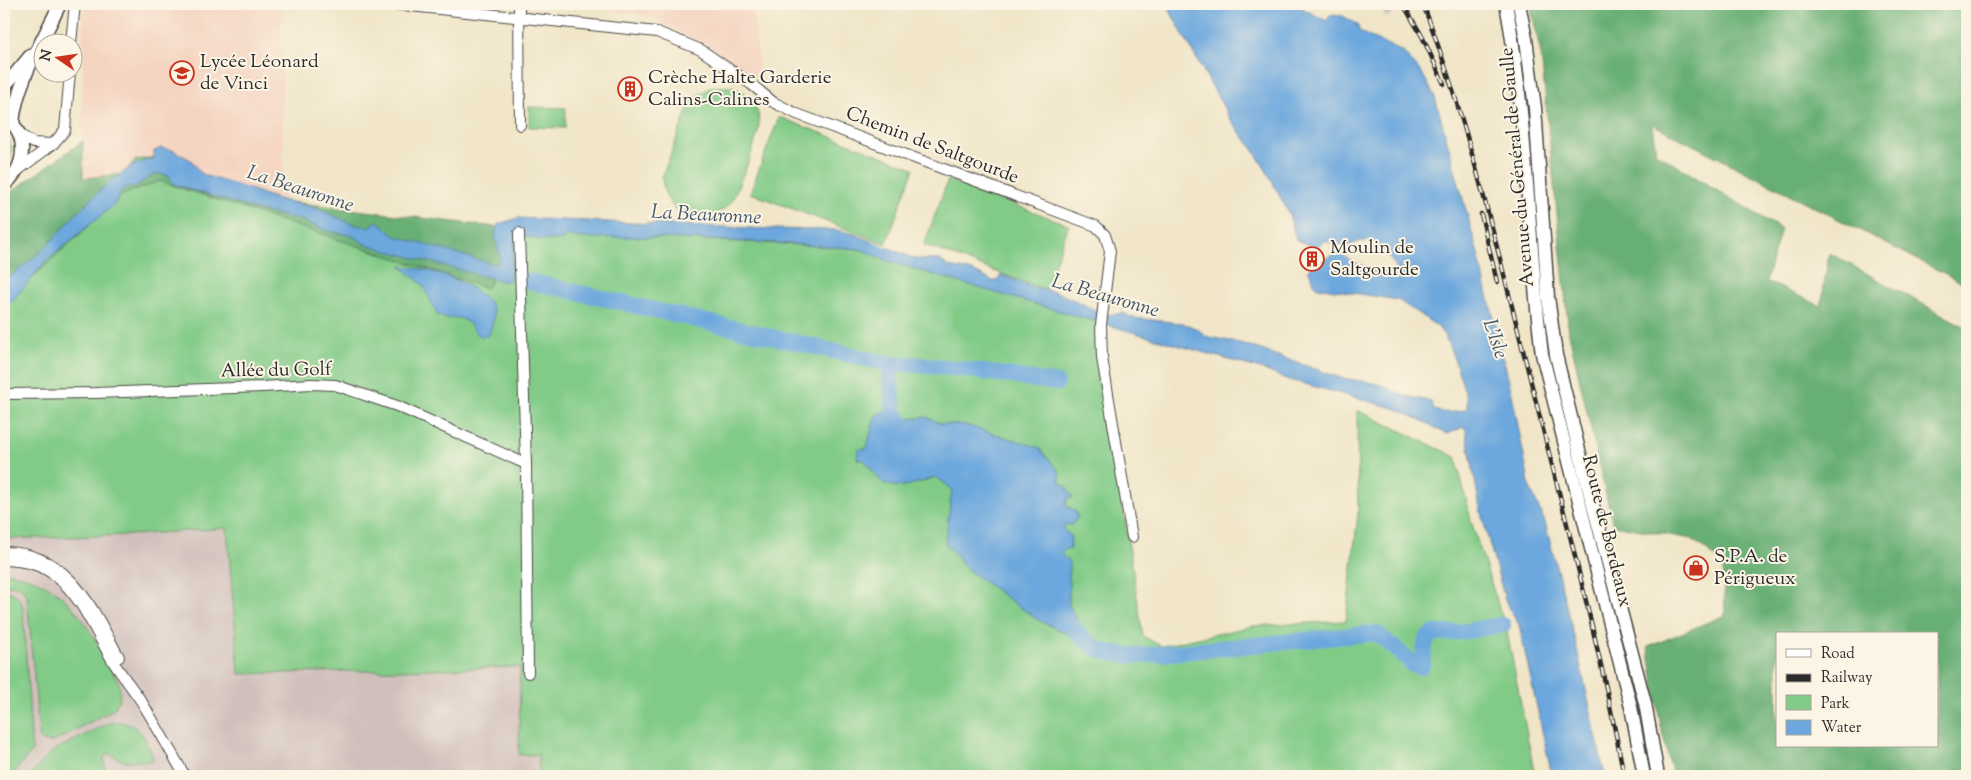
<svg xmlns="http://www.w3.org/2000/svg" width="1971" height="780" font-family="'Sorts Mill Goudy',serif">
	<rect width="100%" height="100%" fill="#fcf5e5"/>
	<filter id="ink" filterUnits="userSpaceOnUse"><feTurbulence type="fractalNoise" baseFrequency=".02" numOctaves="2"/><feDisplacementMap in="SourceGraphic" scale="10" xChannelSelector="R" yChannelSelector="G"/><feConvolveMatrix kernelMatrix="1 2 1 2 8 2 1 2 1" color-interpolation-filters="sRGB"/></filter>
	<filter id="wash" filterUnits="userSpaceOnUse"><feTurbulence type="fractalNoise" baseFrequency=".0096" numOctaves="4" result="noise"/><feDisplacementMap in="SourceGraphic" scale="20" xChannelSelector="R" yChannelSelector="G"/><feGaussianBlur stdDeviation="1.12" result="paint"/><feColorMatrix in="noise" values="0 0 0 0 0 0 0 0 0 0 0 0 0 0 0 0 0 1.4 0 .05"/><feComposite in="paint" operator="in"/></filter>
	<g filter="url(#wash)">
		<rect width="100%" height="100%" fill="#f0e5c7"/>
		<g fill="#f4d3c0">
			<polygon points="83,4 269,4 281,5 284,201 197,174 123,174 82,178"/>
			<polygon points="617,4 752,4 761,81 716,50 660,23 660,20 634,13 617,12"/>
		</g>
		<g fill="#d0c0bc">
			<polygon points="1379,4 1405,4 1386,18"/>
			<polygon points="227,528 239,674 521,667 519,755 538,755 539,776 4,776 4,539 131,535"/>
		</g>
		<g fill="#81cb87" stroke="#567b59">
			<path d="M711,87C717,87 725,86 731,87C750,92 763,111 758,131C753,154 741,179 732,201L726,208L707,218C679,214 665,209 662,177L691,100Z"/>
			<polygon points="529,107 566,108 565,128 529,127"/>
			<polygon points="779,117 914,168 886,244 750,193"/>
			<path d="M4,131C14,142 13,159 4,171Z"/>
			<polygon points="948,180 1069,225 1045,290 924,245"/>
			<polygon points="160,181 486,288 528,231 839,247 860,249 1097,320 1100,359 1143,636 1161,646 1253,626 1346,621 1358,513 1357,410 1456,457 1471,521 1507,632 1535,776 539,776 538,755 519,755 520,667 239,674 227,528 131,535 4,539 4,301 7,300 123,194"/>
			<path d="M4,572C73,582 88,629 119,683C121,694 120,700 114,709L53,742H45L40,739L39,735L27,596L21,587L13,585L4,586Z"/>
			<path d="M7,591C17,594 21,599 23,608L32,751L11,776H4V592Z"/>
			<path d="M119,722C143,725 145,740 154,759L152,761H123L108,753L104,758L106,776H29L53,751L109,723Z"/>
		</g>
		<g fill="#68af74" stroke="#4a6d50" fill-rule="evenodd">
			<path d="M1530,4H1967V285L1652,124L1656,153L1781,229L1766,281L1821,306L1829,253L1967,328V776H1673L1661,727L1648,647L1725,615L1723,563L1692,539L1613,525L1569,334L1541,54ZM1777,634H1937V746H1777Z"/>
			<polygon points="83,141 83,178 123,174 135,160 168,155 197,174 284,201 528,231 486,288 160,181 123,195 7,300 4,301 4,197"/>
		</g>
		<g fill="#6ca7dd" stroke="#4c6984">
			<path d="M1166,4H1294L1327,21L1330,15L1343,16L1357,24L1360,32L1403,52L1422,73L1435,97L1478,254L1511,389L1530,488L1545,522L1575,640L1605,776H1552L1519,625L1505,600L1480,509L1466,430L1463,427L1448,434L1444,433L1427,423L1394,408L1286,379L1264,370L941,277L888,261L860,249L779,243L635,237L580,238L567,235L563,240H541L521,235L514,244L510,279L508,281H502L388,251L365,244L353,236L325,230L301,220L257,210L173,184L169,176C145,167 146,190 123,188L114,205L47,260L12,301L4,305V282C13,273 24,266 34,258C64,231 114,163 154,159V151L161,148L173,150L191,160L199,171L206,176L250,189L276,199L313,207L355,225L369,227L378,221L395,236L493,264H498C504,250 490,242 498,224L518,218L770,229L837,230L854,234L916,259L940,260L949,267L973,271L992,281H997L1001,275L1033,287L1059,293L1106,315L1123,313L1133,318L1182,323L1198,329L1205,336L1244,344L1341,378L1369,382L1384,386L1402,395L1429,401L1432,403L1434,410C1446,414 1455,413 1467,409V399L1457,367L1446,338L1438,327L1398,300L1316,287L1308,269L1337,252C1353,262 1379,277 1398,269C1389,258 1378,240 1361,241C1357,242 1353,245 1349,245C1341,246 1333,243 1325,241L1316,247L1296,240L1289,214L1267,172L1251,146L1233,124Z"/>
			<path d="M401,266C429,269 460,277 482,296C484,298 489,301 491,304C496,314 493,325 489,335L482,337L476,333L469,323L460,318H444L437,314L423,285Z"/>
			<path d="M882,412H894L909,419L926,417L942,424L965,425L1038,447L1060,472V482L1066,486L1073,498L1069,497L1065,505L1075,511L1078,517L1072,525L1066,524L1063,529L1071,536L1070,550L1065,549L1061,554L1069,562V605L1086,637V642L1038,620L969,571L945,543L952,489L936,477C920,482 892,494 879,479C873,473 870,466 864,460L857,459L858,450L867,448L875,417Z"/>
		</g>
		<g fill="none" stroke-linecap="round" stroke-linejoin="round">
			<g stroke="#6ca7dd" stroke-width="16">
				<polyline points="528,281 889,364 894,412 907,428"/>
				<path d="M889,364C946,364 1002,375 1057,383"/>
				<path d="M1071,626C1097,654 1102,653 1139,656L1376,633L1408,659L1412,665L1421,667C1426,658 1422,643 1429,636C1434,631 1441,634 1447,633C1466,632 1485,627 1503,625"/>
			</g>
		</g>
	</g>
	<g filter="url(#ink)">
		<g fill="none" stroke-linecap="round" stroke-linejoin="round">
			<g stroke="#494742" stroke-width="12">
				<g id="minor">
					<polyline points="392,4 657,32 701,50 751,84 773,102 797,114 1096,226 1105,235 1110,251 1101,325 1102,358 1132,537"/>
					<polyline points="519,4 520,125"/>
					<polyline points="71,42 75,4"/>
					<polyline points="19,134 33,143 53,144"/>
					<polyline points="17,171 53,144 65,130 70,72"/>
					<polyline points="519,233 526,464 528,673"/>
					<polyline points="4,394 95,393 262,387 311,384 335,385 397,406 526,464"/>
					<path d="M4,552C69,552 92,608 119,657"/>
					<path d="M4,560C24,561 41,564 57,577C84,599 96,635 114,663C123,677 134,690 143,704C157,727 171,752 185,776"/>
				</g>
			</g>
			<g stroke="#494742" stroke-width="15">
				<g id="major">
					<path d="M1506,4C1528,119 1527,238 1542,354L1631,707L1644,776"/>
					<polyline points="1519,4 1526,39 1535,108 1548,297 1556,355 1585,475 1645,703 1658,776"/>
					<polyline points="4,87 30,56"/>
					<path d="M4,116C29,133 27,167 4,185"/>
					<path d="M13,124C16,83 43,40 60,4"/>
				</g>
			</g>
			<use href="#minor" stroke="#fff" stroke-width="10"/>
			<use href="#major" stroke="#fff" stroke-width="12"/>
			<g stroke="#2b2b2b" stroke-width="4.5">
				<g id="rail">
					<polyline points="1403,4 1422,36 1444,84"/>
					<path d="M1423,4C1469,125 1498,252 1530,378C1563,510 1599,642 1624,776"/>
					<polyline points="1481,214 1497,282"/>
				</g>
			</g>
			<use href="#rail" stroke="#fcf5e5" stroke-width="2.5" stroke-dasharray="8" stroke-linecap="butt"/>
		</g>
	</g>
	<defs>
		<g id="school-ring" transform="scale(1.25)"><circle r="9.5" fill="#fcf5e5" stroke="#c8321e" stroke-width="1.5"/><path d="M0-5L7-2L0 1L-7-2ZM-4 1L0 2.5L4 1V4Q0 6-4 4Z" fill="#c8321e"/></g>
		<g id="building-ring" transform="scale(1.25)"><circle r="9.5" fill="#fcf5e5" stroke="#c8321e" stroke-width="1.5"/><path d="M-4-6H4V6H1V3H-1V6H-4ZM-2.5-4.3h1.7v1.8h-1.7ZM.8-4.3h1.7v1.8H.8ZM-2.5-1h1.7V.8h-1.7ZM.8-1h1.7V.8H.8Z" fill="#c8321e"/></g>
		<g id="shop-ring" transform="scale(1.25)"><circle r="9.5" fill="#fcf5e5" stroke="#c8321e" stroke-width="1.5"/><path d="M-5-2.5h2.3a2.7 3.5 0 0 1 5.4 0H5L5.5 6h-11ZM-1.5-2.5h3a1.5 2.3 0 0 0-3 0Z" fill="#c8321e"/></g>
	</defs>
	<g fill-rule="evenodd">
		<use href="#school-ring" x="182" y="73"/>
		<use href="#building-ring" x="630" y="89"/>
		<use href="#building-ring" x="1312" y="259"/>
		<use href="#shop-ring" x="1696" y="568"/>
	</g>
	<g text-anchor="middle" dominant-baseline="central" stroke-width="4" stroke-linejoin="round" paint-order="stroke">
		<g font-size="19" fill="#2b2b2b" stroke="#fcf5e5" text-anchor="start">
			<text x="200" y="62">Lycée Léonard<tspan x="200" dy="22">de Vinci</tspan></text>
			<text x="648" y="78">Crèche Halte Garderie<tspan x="648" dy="22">Calins-Calines</tspan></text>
			<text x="1330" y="248">Moulin de<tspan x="1330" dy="22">Saltgourde</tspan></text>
			<text x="1714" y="557">S.P.A. de<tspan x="1714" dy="22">Périgueux</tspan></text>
		</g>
		<g font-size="19" fill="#2b2b2b" stroke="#fcf5e5">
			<text transform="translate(932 146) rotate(21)">Chemin de Saltgourde</text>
			<text transform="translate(1518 167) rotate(-95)">Avenue du Général de Gaulle</text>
			<text transform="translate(276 371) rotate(-1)">Allée du Golf</text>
			<text transform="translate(1606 531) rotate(76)">Route de Bordeaux</text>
		</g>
		<g font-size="20" font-style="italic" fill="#425669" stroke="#fcf5e5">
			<text transform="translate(300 190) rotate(18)">La Beauronne</text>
			<text transform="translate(706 216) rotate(3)">La Beauronne</text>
			<text transform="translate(1105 297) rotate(16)">La Beauronne</text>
			<text transform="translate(1494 339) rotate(71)">L'Isle</text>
		</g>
	</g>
	<rect width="1971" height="780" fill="none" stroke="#fcf5e5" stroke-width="20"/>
	<rect x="1776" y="632" width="162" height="115" fill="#fcf5e5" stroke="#a8a49b"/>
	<rect x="1786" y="649" width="25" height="8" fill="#ffffff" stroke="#a8a49b"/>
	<text x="1821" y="658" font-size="15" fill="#2b2b2b">Road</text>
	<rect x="1786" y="674" width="25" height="8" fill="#2b2b2b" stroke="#a8a49b"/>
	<text x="1821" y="682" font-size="15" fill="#2b2b2b">Railway</text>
	<rect x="1786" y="695" width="25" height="15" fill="#81cb87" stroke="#a8a49b"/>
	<text x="1821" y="708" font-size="15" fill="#2b2b2b">Park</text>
	<rect x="1786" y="720" width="25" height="15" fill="#6ca7dd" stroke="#a8a49b"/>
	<text x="1821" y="732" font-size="15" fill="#2b2b2b">Water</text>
	<g transform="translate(58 58) rotate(283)"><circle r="24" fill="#fcf5e5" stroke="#a8a49b"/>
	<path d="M0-4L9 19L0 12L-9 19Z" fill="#c8321e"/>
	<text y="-8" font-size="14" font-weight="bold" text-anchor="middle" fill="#2b2b2b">N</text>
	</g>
</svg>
